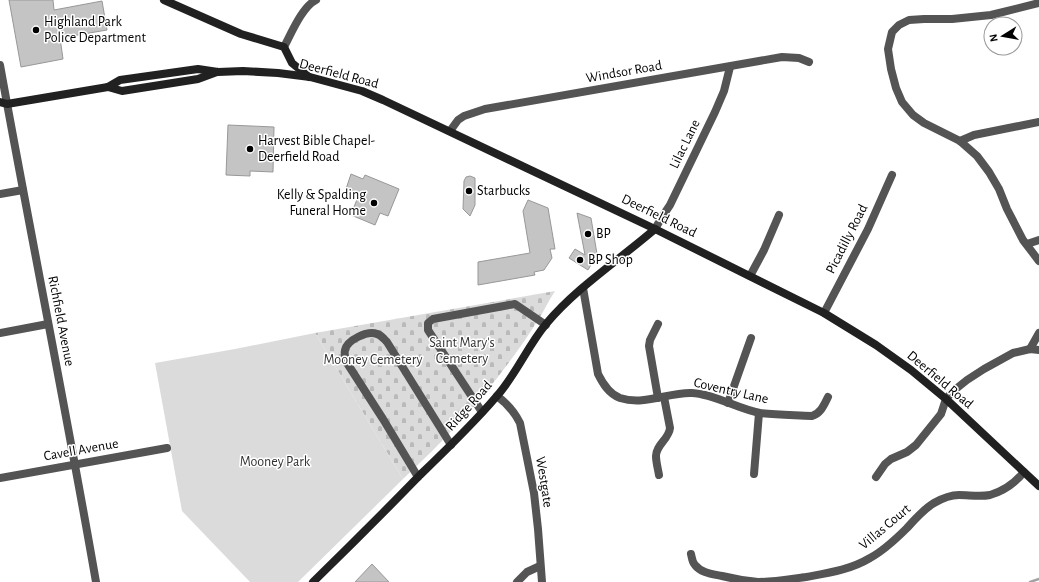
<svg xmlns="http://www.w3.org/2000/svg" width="1039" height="582" font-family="'Alegreya Sans',sans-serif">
	<defs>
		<pattern id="cemetery-stones" width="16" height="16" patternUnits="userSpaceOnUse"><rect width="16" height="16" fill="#dbdbdb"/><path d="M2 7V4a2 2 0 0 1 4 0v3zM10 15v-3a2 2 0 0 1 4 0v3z" fill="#bababa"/></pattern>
	</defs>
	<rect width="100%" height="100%" fill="#fff"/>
	<path fill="url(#cemetery-stones)" d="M555,291C549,300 544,311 538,320C501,379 454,432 403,479L315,333Z"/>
	<polygon fill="#dbdbdb" points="315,333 403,479 298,582 250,582 182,511 155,363 235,349"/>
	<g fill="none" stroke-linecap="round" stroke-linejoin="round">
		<polyline stroke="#a2a2a2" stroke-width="2.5" points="1030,582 1039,579"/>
	</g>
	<g fill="#c4c4c4" stroke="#989898">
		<polygon points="9,0 53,0 54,10 102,1 107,30 60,38 63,59 21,67"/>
		<polygon points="228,125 274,127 273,172 250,171 250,176 226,175"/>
		<polygon points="351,174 363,179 365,175 399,189 388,216 380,213 375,225 351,215 359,194 346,189"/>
		<polygon points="470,176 475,178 475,205 470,216 463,209 464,181 466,177"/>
		<polygon points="528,200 548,208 555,249 550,249 552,258 544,270 534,272 535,275 478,285 478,262 530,253 523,211"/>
		<polygon points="577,213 591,218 597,254 588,270 569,258 575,249 585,255"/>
		<polygon points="372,564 389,582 355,582"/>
	</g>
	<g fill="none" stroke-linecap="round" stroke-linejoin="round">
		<g stroke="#545454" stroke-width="8">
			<polyline points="1039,3 991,15 952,19 924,19 909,20 899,25 892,32 888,49 891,69 896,88 902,102 913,115 924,123 960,141 977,156 989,172 999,189 1007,209 1023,240 1039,261"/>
			<path d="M284,47C291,34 302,7 316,0"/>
			<path d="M0,65C31,237 66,409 96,582"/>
			<polyline points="450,131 458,120 464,116 485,109 782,57 799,58 809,62"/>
			<polyline points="960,141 974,135 1039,122"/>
			<polyline points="0,194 23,190"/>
			<polyline points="655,229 662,217 670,205 715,112 724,91 730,67"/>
			<polyline points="1027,244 1039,240"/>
			<polyline points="750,276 764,250 779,215"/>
			<path d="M583,288L598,374C603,384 609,394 620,398C645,406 668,392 692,393C714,394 738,409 760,413C777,415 795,415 812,416C821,413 824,405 828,397"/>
			<polyline points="824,313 868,229 892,175"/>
			<polyline points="0,333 48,324"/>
			<polyline points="1030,349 1039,333"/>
			<path d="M497,396C508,404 514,411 520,423L534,493L538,529L542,582"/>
			<polyline points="658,398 649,346 650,340 658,324"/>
			<polyline points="728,403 751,338"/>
			<polyline points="482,412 428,330 428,323 433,319 515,304 546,325"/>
			<polyline points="754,474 759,413"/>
			<path d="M659,475C658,469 656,462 656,456C656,445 669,439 670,428L664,397"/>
			<path d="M418,477L383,419L347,363C345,358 344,354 345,350C347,340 368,330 377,334C381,335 384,339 387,342L451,445"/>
			<polyline points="876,477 885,464 891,459 907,452 916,445 941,414 946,399 952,392 967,380 984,369 1013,353 1030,349 1039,350"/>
			<polyline points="0,478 167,448"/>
			<path d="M691,554C692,558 692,562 695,565C701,573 713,574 722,576C734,579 746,581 758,582C775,582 790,579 806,577C828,573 850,570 870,558C883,551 896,539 907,528C915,519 924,509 934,503C941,499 951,495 959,495C969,495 980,497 990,495C1004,491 1015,483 1024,472"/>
			<polyline points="517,582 527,572 540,566"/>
		</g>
		<g stroke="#212121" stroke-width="8">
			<polyline points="164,0 241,34 284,47 292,63 309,77"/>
			<polyline points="108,87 122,91 198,79 217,72"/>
			<polyline points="0,102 7,104 108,87 120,80 198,69 218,72 243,71 278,73 310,77 362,91 383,100 655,229 824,313 876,345 911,370 946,399 1039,486"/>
			<path d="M313,582C349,547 385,511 420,475C446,450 473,424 496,397C516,375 527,347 546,324C576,288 619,260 655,229"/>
		</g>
	</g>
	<g fill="#000" stroke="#fff" stroke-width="1.5">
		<circle cx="36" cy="30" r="4"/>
		<circle cx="250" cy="149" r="4"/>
		<circle cx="469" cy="191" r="4"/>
		<circle cx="374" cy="203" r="4"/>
		<circle cx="588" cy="234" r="4"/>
		<circle cx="580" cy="260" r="4"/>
	</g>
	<g text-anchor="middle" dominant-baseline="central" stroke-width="3" stroke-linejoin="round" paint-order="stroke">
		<g font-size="14" fill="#000" stroke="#fff" text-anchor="start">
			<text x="44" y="22">Highland Park<tspan x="44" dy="16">Police Department</tspan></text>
			<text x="258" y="141">Harvest Bible Chapel-<tspan x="258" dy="16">Deerfield Road</tspan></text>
			<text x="477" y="191">Starbucks</text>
			<text x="366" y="195" text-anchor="end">Kelly &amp; Spalding<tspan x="366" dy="16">Funeral Home</tspan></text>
			<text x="596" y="234">BP</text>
			<text x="588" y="260">BP Shop</text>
		</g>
		<g font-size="14" fill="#000" stroke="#fff">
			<text transform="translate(624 72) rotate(-10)">Windsor Road</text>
			<text transform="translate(339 74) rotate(15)">Deerfield Road</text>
			<text transform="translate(685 144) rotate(-64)">Lilac Lane</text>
			<text transform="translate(659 216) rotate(26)">Deerfield Road</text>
			<text transform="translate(847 239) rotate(-63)">Picadilly Road</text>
			<text transform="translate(61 321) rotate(79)">Richfield Avenue</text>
			<text transform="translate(940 380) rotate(40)">Deerfield Road</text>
			<text transform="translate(731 391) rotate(13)">Coventry Lane</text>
			<text transform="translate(469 406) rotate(-48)">Ridge Road</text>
			<text transform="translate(81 450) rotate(-10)">Cavell Avenue</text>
			<text transform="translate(544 482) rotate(81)">Westgate</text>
			<text transform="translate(885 527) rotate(-40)">Villas Court</text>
		</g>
		<g font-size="14" fill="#323232" stroke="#fff">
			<text x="462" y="343">Saint Mary's<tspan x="462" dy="16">Cemetery</tspan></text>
			<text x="373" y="360">Mooney Cemetery</text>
			<text x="275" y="462">Mooney Park</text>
		</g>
	</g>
	<g transform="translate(1003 36) rotate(259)"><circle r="19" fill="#ffffff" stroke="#999999"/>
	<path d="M0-3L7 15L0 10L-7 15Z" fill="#000000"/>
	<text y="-6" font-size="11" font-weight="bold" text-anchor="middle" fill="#000000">N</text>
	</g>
</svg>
